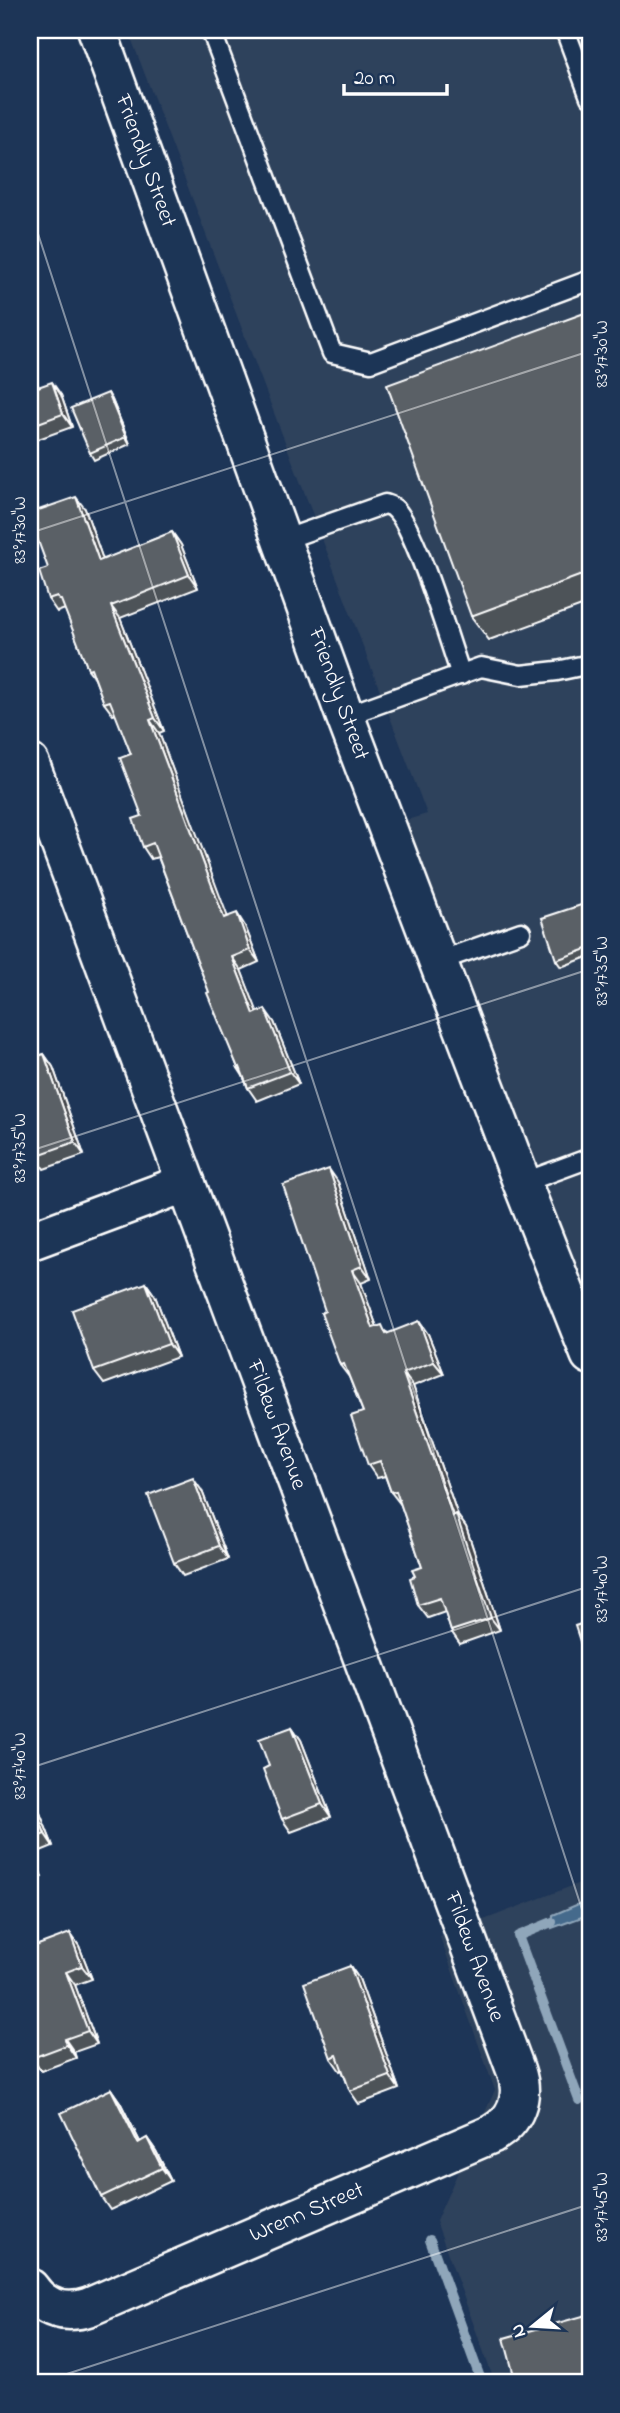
<svg xmlns="http://www.w3.org/2000/svg" width="620" height="2413" font-family="'Indie Flower',sans-serif">
	<rect width="100%" height="100%" fill="#1d3557"/>
	<filter id="ink" filterUnits="userSpaceOnUse"><feTurbulence type="fractalNoise" baseFrequency=".0143" numOctaves="2"/><feDisplacementMap in="SourceGraphic" scale="14" xChannelSelector="R" yChannelSelector="G"/><feConvolveMatrix kernelMatrix="1 2 1 2 8 2 1 2 1" color-interpolation-filters="sRGB"/></filter>
	<g filter="url(#ink)">
		<g fill="#2f425c">
			<polygon points="128,30 590,30 590,1385 370,831 427,814"/>
			<polygon points="590,1879 590,2383 495,2383 436,2221 495,2090 440,1937"/>
		</g>
		<polygon fill="#456a8c" stroke="#8fa6ba" stroke-width="2" points="590,1899 590,1914 552,1928 553,1915"/>
		<g fill="none" stroke-linecap="round" stroke-linejoin="round">
			<g stroke="#8fa6ba" stroke-width="10">
				<polyline points="552,1922 518,1936 579,2100"/>
				<polyline points="430,2240 482,2383"/>
			</g>
			<g stroke="#fff" stroke-width="23">
				<g id="lane">
					<polyline points="211,30 332,353 371,362 590,280"/>
					<polyline points="565,30 590,97"/>
					<path d="M283,540L385,504C388,505 392,506 394,508C415,525 450,644 461,675"/>
					<polyline points="345,716 481,667 521,675 557,671 590,664"/>
					<polyline points="439,961 521,932"/>
					<polyline points="522,1183 590,1158"/>
				</g>
			</g>
			<g stroke="#fff" stroke-width="42">
				<g id="street">
					<polyline points="97,30 345,716 522,1183 590,1355"/>
					<path d="M30,763L516,2071C525,2097 516,2121 492,2134L89,2307C65,2315 44,2309 30,2288"/>
					<polyline points="30,1241 186,1183"/>
				</g>
			</g>
			<use href="#lane" stroke="#1d3557" stroke-width="18"/>
			<use href="#street" stroke="#1d3557" stroke-width="37"/>
		</g>
		<g fill="#4d5358" stroke="#fff" stroke-width="2">
			<polygon points="590,311 590,603 489,640 471,616"/>
			<polygon points="30,383 61,395 72,427 30,442"/>
			<polygon points="112,400 130,444 94,460 90,453"/>
			<polygon points="85,509 103,560 172,532 181,545 198,588 120,618 164,731 159,733 227,917 245,926 259,962 241,970 257,1012 274,1022 299,1084 257,1101 248,1088 243,1076 238,1068 158,857 151,859 143,847 142,816 131,754 116,714 113,715 104,703 95,679 88,669 65,609 57,612 48,599 48,568"/>
			<polygon points="589,911 590,914 590,956 561,967 556,960"/>
			<polygon points="44,1054 53,1067 84,1155 44,1169 37,1159 30,1162 30,1059"/>
			<polygon points="338,1182 371,1279 361,1283 377,1327 388,1333 428,1334 444,1374 413,1386 458,1516 466,1527 500,1630 460,1644 451,1631 445,1612 428,1618 418,1605 415,1576 422,1567 401,1505 391,1492 385,1476 377,1478 368,1465 363,1412 349,1377 340,1365 325,1311"/>
			<polygon points="146,1283 155,1296 178,1357 104,1384 94,1371"/>
			<polygon points="202,1491 228,1559 183,1576 174,1563"/>
			<polygon points="292,1727 301,1740 331,1817 291,1832 282,1819 269,1766"/>
			<polygon points="30,1795 36,1803 53,1846 33,1854 42,1877 30,1882"/>
			<polygon points="70,1933 79,1946 92,1979 75,1985 97,2044 74,2052 76,2058 41,2071 32,2058"/>
			<polygon points="350,1966 359,1979 399,2089 359,2104 350,2091 342,2070 340,2071 331,2058"/>
			<polygon points="111,2089 120,2102 140,2142 147,2138 156,2151 171,2181 110,2210 101,2197"/>
		</g>
		<g fill="#3f4347" stroke="#fff" stroke-width="2">
			<polygon points="52,382 61,395 72,427 63,414"/>
			<polygon points="108,393 112,400 130,444 126,437"/>
			<polygon points="76,497 85,509 108,574 99,561"/>
			<polygon points="172,532 181,545 198,588 189,575"/>
			<polygon points="111,606 120,618 164,731 155,718"/>
			<polygon points="150,720 159,733 233,931 224,918"/>
			<polygon points="584,904 590,914 590,922"/>
			<polygon points="237,913 245,926 259,962 250,950"/>
			<polygon points="232,957 241,970 263,1026 254,1014"/>
			<polygon points="265,1009 274,1022 299,1084 290,1072"/>
			<polygon points="44,1054 53,1067 84,1155 75,1142"/>
			<polygon points="329,1169 338,1182 371,1279 362,1266"/>
			<polygon points="352,1270 361,1283 382,1341 373,1328"/>
			<polygon points="146,1283 155,1296 178,1357 169,1344"/>
			<polygon points="419,1321 428,1334 444,1374 434,1362"/>
			<polygon points="403,1373 413,1386 458,1516 466,1527 500,1630 491,1618 453,1516"/>
			<polygon points="193,1478 202,1491 228,1559 219,1546"/>
			<polygon points="292,1727 301,1740 331,1817 322,1804"/>
			<polygon points="30,1795 36,1803 53,1846 45,1834"/>
			<polygon points="30,1850 33,1854 42,1877 34,1866 30,1855"/>
			<polygon points="70,1933 79,1946 92,1979 82,1966"/>
			<polygon points="350,1966 359,1979 399,2089 390,2076"/>
			<polygon points="66,1972 75,1985 97,2044 88,2031"/>
			<polygon points="65,2039 74,2052 76,2058 67,2045"/>
			<polygon points="111,2089 120,2102 147,2156 138,2143"/>
			<polygon points="147,2138 156,2151 171,2181 162,2168"/>
		</g>
		<g fill="#5a6066" stroke="#fff" stroke-width="2">
			<polygon points="590,311 590,572 471,616 387,385"/>
			<polygon points="36,380 38,387 52,382 63,414 30,426 30,383"/>
			<polygon points="108,393 126,437 90,453 71,408"/>
			<polygon points="76,497 99,561 172,532 189,575 111,606 155,718 150,720 224,918 237,913 250,950 232,957 254,1014 265,1009 290,1072 248,1088 240,1067 238,1068 207,993 209,992 153,843 143,847 133,819 142,816 120,758 131,754 110,701 104,703 91,668 88,669 61,600 59,600 57,596 48,599 39,571 48,568 30,519 30,513"/>
			<polygon points="584,904 590,922 590,948 556,960 542,918"/>
			<polygon points="44,1054 75,1142 35,1156 31,1145 30,1146 30,1059"/>
			<polygon points="329,1169 362,1266 352,1270 373,1328 382,1325 386,1334 419,1321 434,1362 403,1373 453,1516 456,1514 491,1618 451,1631 440,1598 418,1605 410,1578 415,1576 412,1570 422,1567 396,1491 391,1492 380,1461 368,1465 351,1416 363,1412 344,1364 340,1365 321,1313 325,1311 283,1185"/>
			<polygon points="146,1283 169,1344 94,1371 72,1310"/>
			<polygon points="193,1478 219,1546 174,1563 148,1495"/>
			<polygon points="590,1621 590,1672 575,1626"/>
			<polygon points="292,1727 322,1804 282,1819 263,1769 269,1766 259,1739"/>
			<polygon points="30,1797 45,1834 30,1840"/>
			<polygon points="30,1855 34,1866 30,1867"/>
			<polygon points="70,1933 82,1966 66,1972 88,2031 65,2039 67,2045 32,2058 30,2053 30,1948"/>
			<polygon points="350,1966 390,2076 350,2091 337,2055 331,2058 304,1983"/>
			<polygon points="111,2089 138,2143 147,2138 162,2168 101,2197 61,2113"/>
			<polygon points="590,2314 590,2383 516,2383 504,2338"/>
		</g>
	</g>
	<path fill="none" stroke="#fff" stroke-width="2" stroke-opacity="0.45" d="M30,209L590,1934M30,533L590,351M30,1151L590,969M30,1768L590,1586M39,2383L590,2204"/>
	<g text-anchor="middle" dominant-baseline="central" stroke-width="5" stroke-linejoin="round" paint-order="stroke">
		<g font-size="23" fill="#fff" stroke="#1d3557">
			<text transform="translate(145 161) rotate(70)">Friendly Street</text>
			<text transform="translate(338 694) rotate(70)">Friendly Street</text>
			<text transform="translate(276 1425) rotate(70)">Fildew Avenue</text>
			<text transform="translate(474 1957) rotate(70)">Fildew Avenue</text>
			<text transform="translate(307 2213) rotate(-23)">Wrenn Street</text>
		</g>
	</g>
	<rect width="620" height="2413" fill="none" stroke="#1d3557" stroke-width="77"/>
	<g transform="translate(533 2326) rotate(252)" stroke="#1d3557" stroke-width="5" paint-order="stroke">
	<path d="M0-5L12 26L0 18L-12 26Z" fill="#ffffff"/>
	<text y="-10" font-size="19" font-weight="bold" text-anchor="middle" fill="#ffffff">N</text>
	</g>
	<path d="M344 84v10h103v-10" fill="none" stroke="#ffffff" stroke-width="3.5"/>
	<text x="354" y="84" font-size="21" fill="#ffffff" stroke="#1d3557" stroke-width="5" paint-order="stroke">20 m</text>
	<rect x="38" y="38" width="544" height="2336" fill="none" stroke="#fff" stroke-width="2.5"/>
	<g font-size="18" text-anchor="middle" fill="#fff">
		<text transform="translate(601 354) rotate(-90)" y="6">83°17'30"W</text>
		<text transform="translate(19 530) rotate(-90)" y="6">83°17'30"W</text>
		<text transform="translate(601 971) rotate(-90)" y="6">83°17'35"W</text>
		<text transform="translate(19 1148) rotate(-90)" y="6">83°17'35"W</text>
		<text transform="translate(601 1589) rotate(-90)" y="6">83°17'40"W</text>
		<text transform="translate(19 1766) rotate(-90)" y="6">83°17'40"W</text>
		<text transform="translate(601 2207) rotate(-90)" y="6">83°17'45"W</text>
	</g>
</svg>
